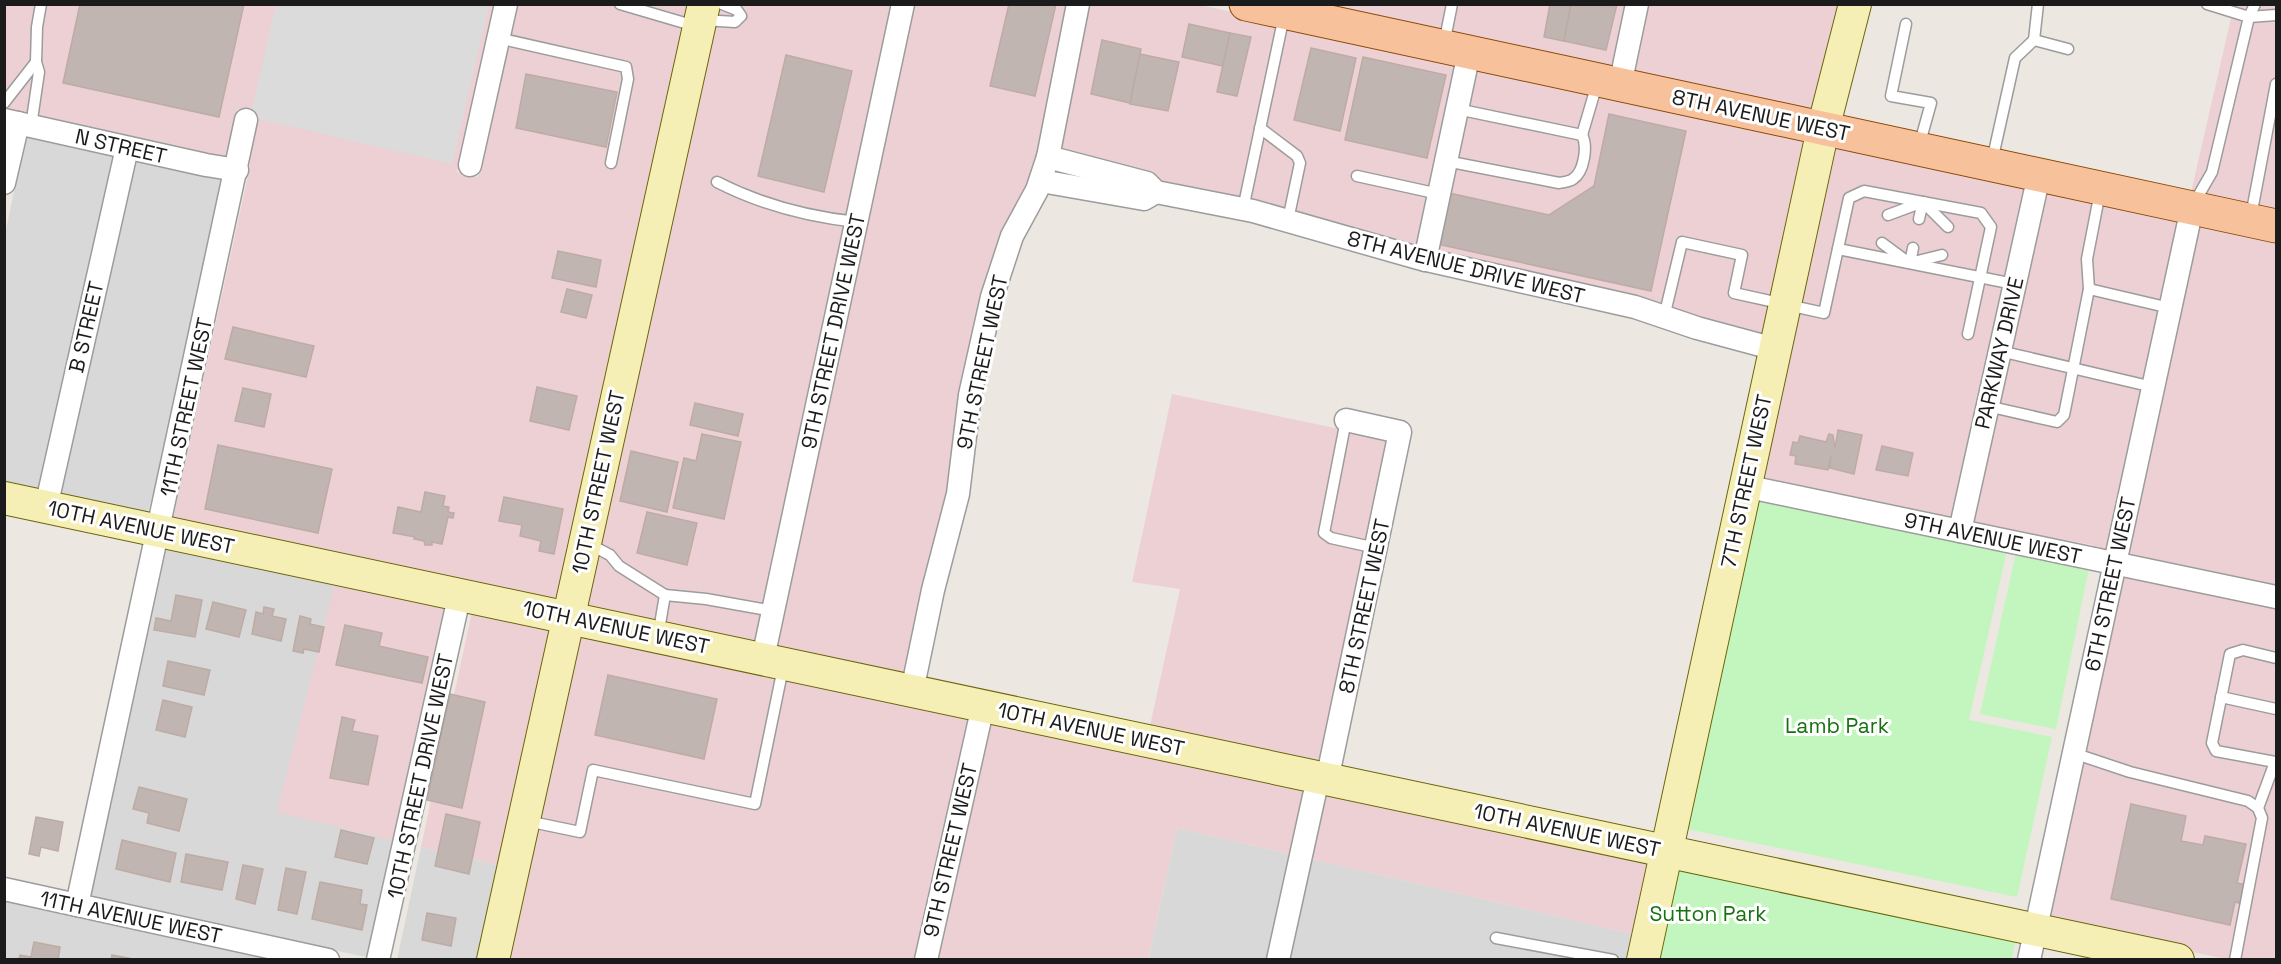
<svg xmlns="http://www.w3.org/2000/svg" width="2281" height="964" font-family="'Space Grotesk',sans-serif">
	<rect width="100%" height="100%" fill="#ece7e1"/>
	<g fill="#d9d8d8">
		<polygon points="26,135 114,155 37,495 5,488 5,234"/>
		<polygon points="135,160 225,178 170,432 146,518 58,500"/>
		<polygon points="168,543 336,578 400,842 375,959 90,898"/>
		<polygon points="1177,828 1290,854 1267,959 1148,960"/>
		<polygon points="421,847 502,866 482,959 397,960"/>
		<polygon points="1311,859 1637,935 1632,959 1289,960"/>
		<polygon points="5,899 283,959 5,959"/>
	</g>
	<g fill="#edd0d4">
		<polygon points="1305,4 1626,5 1611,73"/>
		<polygon points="5,5 495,5 457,172 478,177 517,5 693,5 559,606 172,524 247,180 258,113 237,109 228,159 5,109"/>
		<polygon points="715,5 892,5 755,646 580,611"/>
		<polygon points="914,5 1067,5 1033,170 1002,232 981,295 960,394 947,492 904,679 776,650"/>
		<polygon points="1089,5 1200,5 1456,61 1416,248 1162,183 1061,150"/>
		<polygon points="1649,5 1843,5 1815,117 1632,78"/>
		<polygon points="2234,5 2276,5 2276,216 2190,197"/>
		<polygon points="1477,65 1811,136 1766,337 1437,252"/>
		<polygon points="1832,140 2026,182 1951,519 1757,479"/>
		<polygon points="2047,186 2179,215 2106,552 2093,549 2093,545 1972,524"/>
		<polygon points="2200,219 2276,236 2276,588 2127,556"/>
		<polygon points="1172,394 1388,439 1319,768 1148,735 1180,589 1132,582"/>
		<polygon points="2123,575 2276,607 2276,959 2226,959 2048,923"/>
		<polygon points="336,578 452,603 400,842 277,812"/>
		<polygon points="473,607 555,625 502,866 421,847"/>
		<polygon points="576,629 970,713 915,959 504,960"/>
		<polygon points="991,718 1306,785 1290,854 1177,828 1148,959 937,960"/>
		<polygon points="1327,789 1651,858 1637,935 1311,859"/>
	</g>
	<g fill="#c2f6be">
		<polygon points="1750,493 2007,550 1969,720 2052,737 2017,897 1682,828"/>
		<polygon points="2016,553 2089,568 2056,729 1980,714"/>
		<polygon points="1671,858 2017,933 2012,959 1650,960"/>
	</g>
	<polygon fill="#dbdbdb" points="276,5 489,5 452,164 250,117"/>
	<g fill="#c0b5b1" stroke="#bdaba4" stroke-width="1.5">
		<polygon points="80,4 244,4 219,117 63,83"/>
		<polygon points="1009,4 1056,4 1035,96 990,86"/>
		<polygon points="1550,4 1571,4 1564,41 1544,37"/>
		<polygon points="1571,4 1617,4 1606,50 1564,41"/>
		<polygon points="1189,24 1230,33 1223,66 1182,57"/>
		<polygon points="1230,33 1251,37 1237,96 1217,92"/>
		<polygon points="1102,40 1141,49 1130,103 1091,94"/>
		<polygon points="1311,48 1356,58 1340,131 1294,120"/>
		<polygon points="1140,54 1179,62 1168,111 1130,104"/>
		<polygon points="786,55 852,71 824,192 758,176"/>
		<polygon points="1363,57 1446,75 1427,158 1345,140"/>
		<polygon points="526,74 617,92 606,147 516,128"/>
		<polygon points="1609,114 1686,131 1651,291 1437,244 1449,193 1549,215 1594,186"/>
		<polygon points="558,251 601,260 596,287 552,278"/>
		<polygon points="567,289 592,295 586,318 561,312"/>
		<polygon points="233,327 314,346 306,377 225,359"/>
		<polygon points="537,387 577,396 569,430 530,421"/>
		<polygon points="243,388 271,394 264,427 235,421"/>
		<polygon points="695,403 743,414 738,436 690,425"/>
		<polygon points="1838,430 1862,435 1854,474 1830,468 1831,456 1828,470 1795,464 1796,456 1790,455 1793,442 1798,443 1800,436 1826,442 1829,434 1833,435 1835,448"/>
		<polygon points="702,434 741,442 724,519 673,508 684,458 696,461"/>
		<polygon points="218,445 332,469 318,533 205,509"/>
		<polygon points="1882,446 1913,453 1908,476 1876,470"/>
		<polygon points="631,451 678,462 667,512 620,501"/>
		<polygon points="425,492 445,496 443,506 449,507 448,512 454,513 453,518 448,517 442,544 432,542 432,545 425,545 424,541 414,539 415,537 393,533 398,507 421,512"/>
		<polygon points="504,497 563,509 554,554 539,551 541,541 520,536 522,525 499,521"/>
		<polygon points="647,512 697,523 687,565 637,553"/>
		<polygon points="176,595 202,600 195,637 154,630 156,618 171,621"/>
		<polygon points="213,602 246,610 239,637 206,629"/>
		<polygon points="264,607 274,609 272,616 286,619 281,641 252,634 256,612 263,614"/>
		<polygon points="300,616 311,619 310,624 324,627 319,652 304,649 303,653 293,651"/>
		<polygon points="345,625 382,633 379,646 428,657 422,683 336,665"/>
		<polygon points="168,661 210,670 204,695 163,686"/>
		<polygon points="608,675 717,699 704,759 595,735"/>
		<polygon points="450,694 485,702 462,808 427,800"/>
		<polygon points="163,700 192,707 185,737 156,730"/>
		<polygon points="342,717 355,720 352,731 378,736 368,785 330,778"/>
		<polygon points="139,787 187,799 179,831 147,823 149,813 133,809"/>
		<polygon points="2131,804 2186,816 2181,841 2203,845 2205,836 2246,844 2237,883 2248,885 2243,904 2235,902 2230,925 2111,899"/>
		<polygon points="446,814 480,822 469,874 435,866"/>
		<polygon points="36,817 63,822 58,851 41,847 39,856 29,854"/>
		<polygon points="341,830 374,838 367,864 335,857"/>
		<polygon points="122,840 176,853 170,882 116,869"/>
		<polygon points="186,854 228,862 222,890 181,882"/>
		<polygon points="243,865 263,869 255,904 236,899"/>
		<polygon points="286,868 306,872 297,914 278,910"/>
		<polygon points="320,882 362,890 360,904 367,905 362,930 312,919"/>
		<polygon points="427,913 456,918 451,946 422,940"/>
		<polygon points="34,942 60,947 58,960 19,960 20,955 31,957"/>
		<polygon points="112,955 133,959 111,960"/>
	</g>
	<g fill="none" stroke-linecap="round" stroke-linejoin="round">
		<g stroke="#9c9c9c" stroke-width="13">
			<g id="lane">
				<polyline points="620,4 695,26"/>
				<polyline points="2207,4 2249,17 2276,15"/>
				<polyline points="703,20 735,22 741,16 737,10 722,4"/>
				<polyline points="1906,24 1891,96 1931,103 1919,146"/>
				<polyline points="498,38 626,67 628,79 611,163"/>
				<polyline points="2034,40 2038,4"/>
				<polyline points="1444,44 1452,4"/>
				<polyline points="36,62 37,27 41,4"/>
				<polyline points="4,103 36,62 39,72 31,126"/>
				<polyline points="1260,128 1297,156 1300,163 1288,220"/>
				<polyline points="1582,135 1597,84"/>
				<path d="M1446,161L1559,183C1564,182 1569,182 1573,179C1584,172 1588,146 1582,135L1457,109"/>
				<polyline points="1992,161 2015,58 2034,40 2068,49"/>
				<polyline points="1357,176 1439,194"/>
				<path d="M717,182C760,204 809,217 857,222"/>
				<polyline points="1923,202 1948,227"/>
				<polyline points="2193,205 2212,172 2249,17 2255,4"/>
				<polyline points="1243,209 1284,16"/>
				<polyline points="1888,215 1923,202 1919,219"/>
				<polyline points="2251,216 2276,84"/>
				<polyline points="1882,243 1905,260"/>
				<polyline points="1913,248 1910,263 1942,255"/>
				<polyline points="1838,249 2014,284"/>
				<polyline points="2089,289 2087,259 2100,192"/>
				<polyline points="1664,317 1682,242 1742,255 1734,293 1824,313 1849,198 1864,191 1981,213 1991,227 1968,334"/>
				<polyline points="2000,351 2153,387"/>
				<polyline points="1987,406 2057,422 2064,415 2089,289 2170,308"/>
				<polyline points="1346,420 1324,533 1331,538 1376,548"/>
				<polyline points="589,544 610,555 619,566 665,595 658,636"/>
				<polyline points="665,595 706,599 773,611"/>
				<polyline points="2221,697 2276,709"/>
				<polyline points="2073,753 2130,772 2248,801 2258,808 2262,818 2235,960"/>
				<polyline points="2258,808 2275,762 2216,751 2212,743 2230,654 2243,650 2276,658"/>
				<polyline points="527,821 580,832 593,770 755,804 783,668"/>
				<polyline points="1496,938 1613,960"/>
			</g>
		</g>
		<g stroke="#9c9c9c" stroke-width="25">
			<g id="street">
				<polyline points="1620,85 1637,4"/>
				<polyline points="4,120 206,165 237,170"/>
				<polyline points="1048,157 1147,183 1156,192 1253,211 1418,258 1635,307 1697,328 1775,349"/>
				<polyline points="470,165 506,4"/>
				<polyline points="1041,181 1144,199 1156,192"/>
				<polyline points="4,183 18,123"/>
				<polyline points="1425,260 1469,53"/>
				<polyline points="1744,486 2276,597"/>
				<polyline points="46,507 127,148"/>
				<polyline points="1960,531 2039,175"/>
				<polyline points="763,658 903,4"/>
				<polyline points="912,691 933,590 958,494 970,395 992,297 1012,236 1037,190 1048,157 1078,4"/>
				<polyline points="1327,780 1400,432 1346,420"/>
				<polyline points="4,889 328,960"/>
				<polyline points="77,905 246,120"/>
				<polyline points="378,960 460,593"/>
				<polyline points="926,960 983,706"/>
				<polyline points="1278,960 1318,778"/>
				<polyline points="2029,960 2192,208"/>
			</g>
		</g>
		<g stroke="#6b6609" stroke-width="34">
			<g id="secondary">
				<polyline points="4,498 2178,960"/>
				<polyline points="493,960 704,4"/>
				<polyline points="1643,960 1823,129 1855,4"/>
			</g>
		</g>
		<g stroke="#8c4a06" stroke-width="35">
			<polyline id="primary" points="1246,4 2276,226"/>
		</g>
		<use href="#lane" stroke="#fff" stroke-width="10"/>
		<use href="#street" stroke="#fff" stroke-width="22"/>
		<use href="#secondary" stroke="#f6efb5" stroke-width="32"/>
		<use href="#primary" stroke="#f7c19b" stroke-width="33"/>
	</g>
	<g text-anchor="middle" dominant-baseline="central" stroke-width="6" stroke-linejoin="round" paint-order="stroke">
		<g font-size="21" fill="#1b1b1b" stroke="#fff">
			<text transform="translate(1761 115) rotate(12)">8TH AVENUE WEST</text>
			<text transform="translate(121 146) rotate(13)">N STREET</text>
			<text transform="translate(1466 267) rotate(14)">8TH AVENUE DRIVE WEST</text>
			<text transform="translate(86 327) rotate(-77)">B STREET</text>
			<text transform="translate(833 331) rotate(-78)">9TH STREET DRIVE WEST</text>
			<text transform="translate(1999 353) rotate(-77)">PARKWAY DRIVE</text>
			<text transform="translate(982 362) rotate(-78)">9TH STREET WEST</text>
			<text transform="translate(186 407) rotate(-78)">11TH STREET WEST</text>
			<text transform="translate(1746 481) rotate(-78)">7TH STREET WEST</text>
			<text transform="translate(598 482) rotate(-78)">10TH STREET WEST</text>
			<text transform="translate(141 527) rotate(12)">10TH AVENUE WEST</text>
			<text transform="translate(1993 538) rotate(12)">9TH AVENUE WEST</text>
			<text transform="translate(2110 584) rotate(-78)">6TH STREET WEST</text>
			<text transform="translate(1364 606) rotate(-78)">8TH STREET WEST</text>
			<text transform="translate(616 627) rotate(12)">10TH AVENUE WEST</text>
			<text transform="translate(1091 729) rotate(12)">10TH AVENUE WEST</text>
			<text transform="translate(420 776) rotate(-78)">10TH STREET DRIVE WEST</text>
			<text transform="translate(1567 830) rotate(12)">10TH AVENUE WEST</text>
			<text transform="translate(950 850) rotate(-77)">9TH STREET WEST</text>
			<text transform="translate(131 917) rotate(12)">11TH AVENUE WEST</text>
		</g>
		<g font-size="21" fill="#177210" stroke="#fff">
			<text x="1837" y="725">Lamb Park</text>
			<text x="1708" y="913">Sutton Park</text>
		</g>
	</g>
	<rect width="2281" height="964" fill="none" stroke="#1b1b1b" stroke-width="12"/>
</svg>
